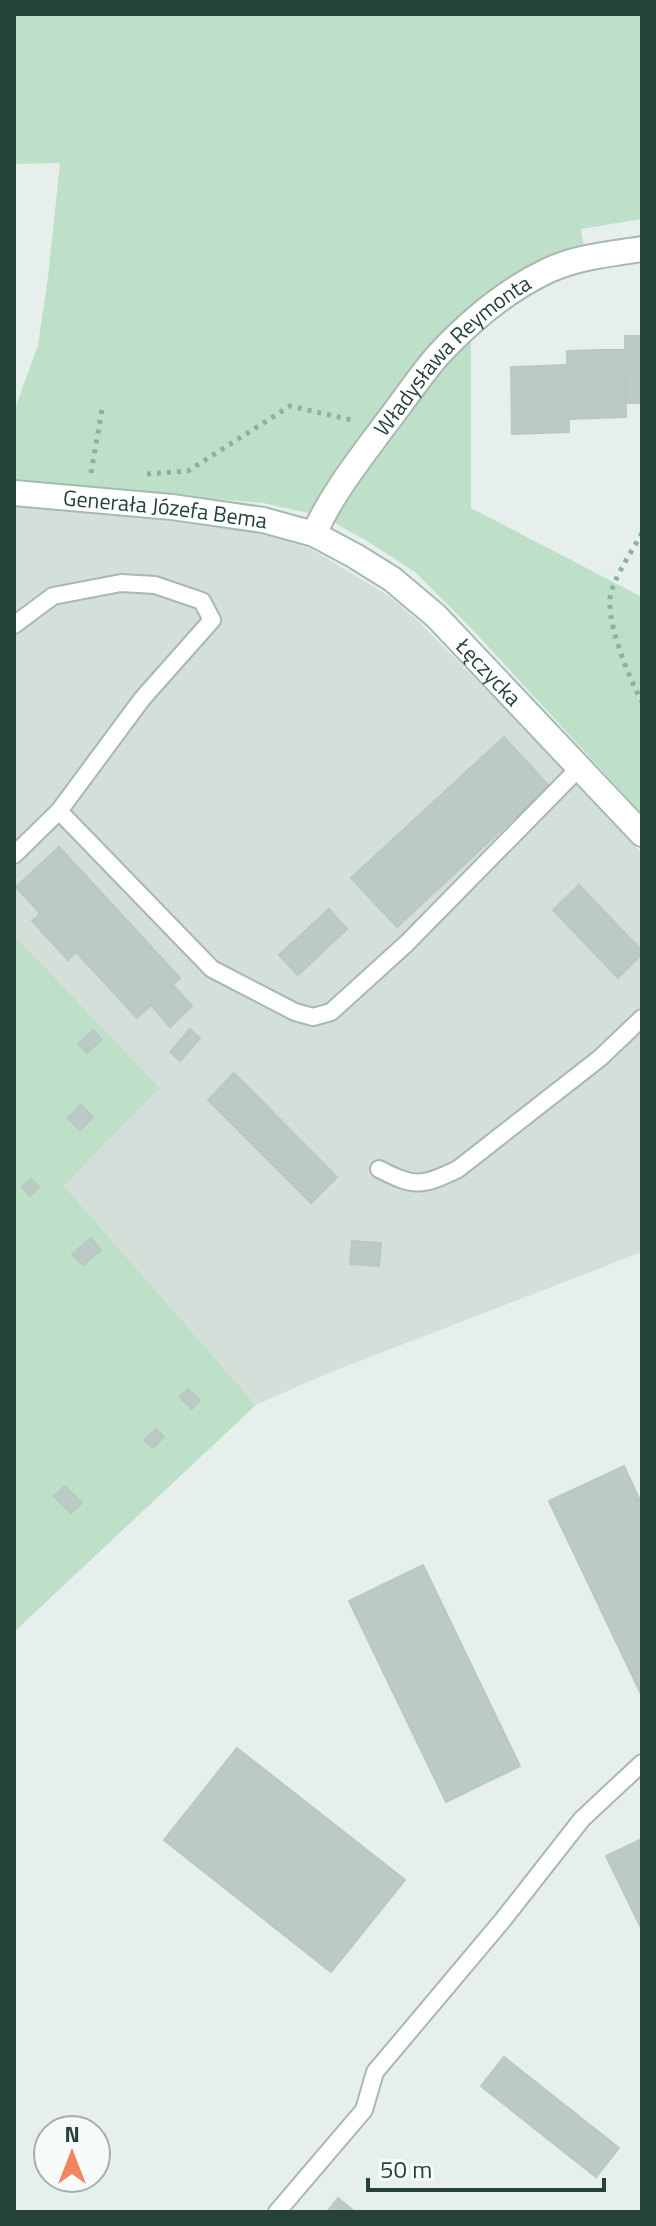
<svg xmlns="http://www.w3.org/2000/svg" width="656" height="2226" font-family="'Titillium Web',sans-serif">
	<rect width="100%" height="100%" fill="#e6efeb"/>
	<polygon fill="#d4dfda" points="14,506 86,511 217,526 270,535 311,549 389,596 417,620 563,767 642,854 642,1252 326,1374 256,1405 64,1186 160,1088 14,935"/>
	<g fill="#bfe0c8">
		<polygon points="14,14 642,14 642,219 581,229 585,258 471,324 471,508 642,597 642,814 472,629 415,572 367,541 322,516 263,503 14,482 14,411 38,345 48,277 60,163 14,164"/>
		<polygon points="14,935 160,1088 64,1186 256,1405 14,1632"/>
	</g>
	<g fill="#bbcac4" stroke="#b8c9c2" stroke-width="2">
		<polygon points="625,336 642,336 642,403 626,403"/>
		<polygon points="597,350 625,350 626,417 598,418"/>
		<polygon points="597,350 598,418 568,419 567,351"/>
		<polygon points="567,365 569,432 542,433 541,366"/>
		<polygon points="541,366 542,433 512,434 511,367"/>
		<polygon points="504,737 549,786 397,927 351,878"/>
		<polygon points="59,847 180,978 137,1018 16,887"/>
		<polygon points="579,885 642,951 642,954 618,978 553,910"/>
		<polygon points="329,909 347,929 298,975 279,955"/>
		<polygon points="40,914 76,952 68,960 32,921"/>
		<polygon points="173,985 192,1006 170,1027 151,1005"/>
		<polygon points="190,1029 200,1038 180,1061 170,1052"/>
		<polygon points="93,1030 102,1039 87,1053 78,1044"/>
		<polygon points="234,1073 337,1177 311,1203 208,1100"/>
		<polygon points="81,1105 93,1117 80,1130 68,1118"/>
		<polygon points="31,1179 39,1187 30,1196 22,1187"/>
		<polygon points="91,1238 101,1250 83,1265 72,1254"/>
		<polygon points="352,1241 381,1243 379,1266 350,1264"/>
		<polygon points="188,1389 200,1400 192,1409 180,1397"/>
		<polygon points="156,1429 164,1437 153,1448 144,1440"/>
		<polygon points="624,1466 642,1505 642,1696 549,1501"/>
		<polygon points="65,1486 82,1503 71,1513 54,1496"/>
		<polygon points="423,1565 520,1766 446,1802 349,1601"/>
		<polygon points="237,1748 405,1880 331,1972 164,1840"/>
		<polygon points="642,1839 642,1925 640,1926 606,1856"/>
		<polygon points="504,2057 619,2148 596,2177 481,2086"/>
		<polygon points="338,2198 355,2212 327,2212"/>
	</g>
	<g fill="none" stroke-linecap="round" stroke-linejoin="round">
		<g stroke="#a8b8b2" stroke-width="20">
			<g id="lane">
				<polyline points="14,625 53,596 121,583 155,585 202,601 212,620 142,699 59,811 14,855"/>
				<polyline points="59,811 212,969 295,1012 313,1017 331,1012 407,943 579,768"/>
				<path d="M379,1169C414,1187 421,1187 458,1169L600,1058L642,1018"/>
				<polyline points="277,2212 364,2110 375,2072 502,1921 582,1819 642,1763"/>
			</g>
		</g>
		<g stroke="#a8b8b2" stroke-width="28">
			<g id="street">
				<path id="s1" d="M314,534C331,495 359,460 384,426C403,402 420,375 440,353C470,321 507,290 547,271C576,257 610,254 642,249"/>
			</g>
		</g>
		<g stroke="#a4bbb3" stroke-width="28">
			<g id="secondary">
				<path id="s2" d="M14,493L172,507L263,520L314,534L355,556L392,579L436,616L642,834"/>
			</g>
		</g>
		<g stroke="#86b3a5" stroke-width="5" stroke-dasharray="4 6" stroke-linecap="butt">
			<polyline points="91,473 102,409"/>
			<polyline points="147,474 188,471 290,406 356,421"/>
			<path d="M642,533C632,551 619,570 612,589C602,614 629,678 642,702"/>
		</g>
		<use href="#lane" stroke="#fff" stroke-width="16"/>
		<use href="#street" stroke="#fff" stroke-width="24"/>
		<use href="#secondary" stroke="#fff" stroke-width="24"/>
	</g>
	<g text-anchor="middle" dominant-baseline="central" stroke-width="8" stroke-linejoin="round" paint-order="stroke">
		<g font-size="22" fill="#24423a" stroke="#f7fbf9">
			<text stroke="none"><textPath href="#s1" startOffset="228">Władysława Reymonta</textPath></text>
			<text stroke="none"><textPath href="#s2" startOffset="152">Generała Józefa Bema</textPath></text>
			<text stroke="none"><textPath href="#s2" startOffset="528">Łęczycka</textPath></text>
		</g>
	</g>
	<rect width="656" height="2226" fill="none" stroke="#24423a" stroke-width="32"/>
	<g transform="translate(72 2154)"><circle r="38" fill="#f7fbf9" stroke="#a3b1ad" stroke-width="2"/>
	<path d="M0-6L14 30L0 20L-14 30Z" fill="#f4845f"/>
	<text y="-12" font-size="22" font-weight="bold" text-anchor="middle" fill="#24423a">N</text>
	</g>
	<path d="M368 2178v12h236v-12" fill="none" stroke="#24423a" stroke-width="4"/>
	<text x="380" y="2178" font-size="24" fill="#24423a" stroke="#f7fbf9" stroke-width="6" paint-order="stroke">50 m</text>
</svg>
